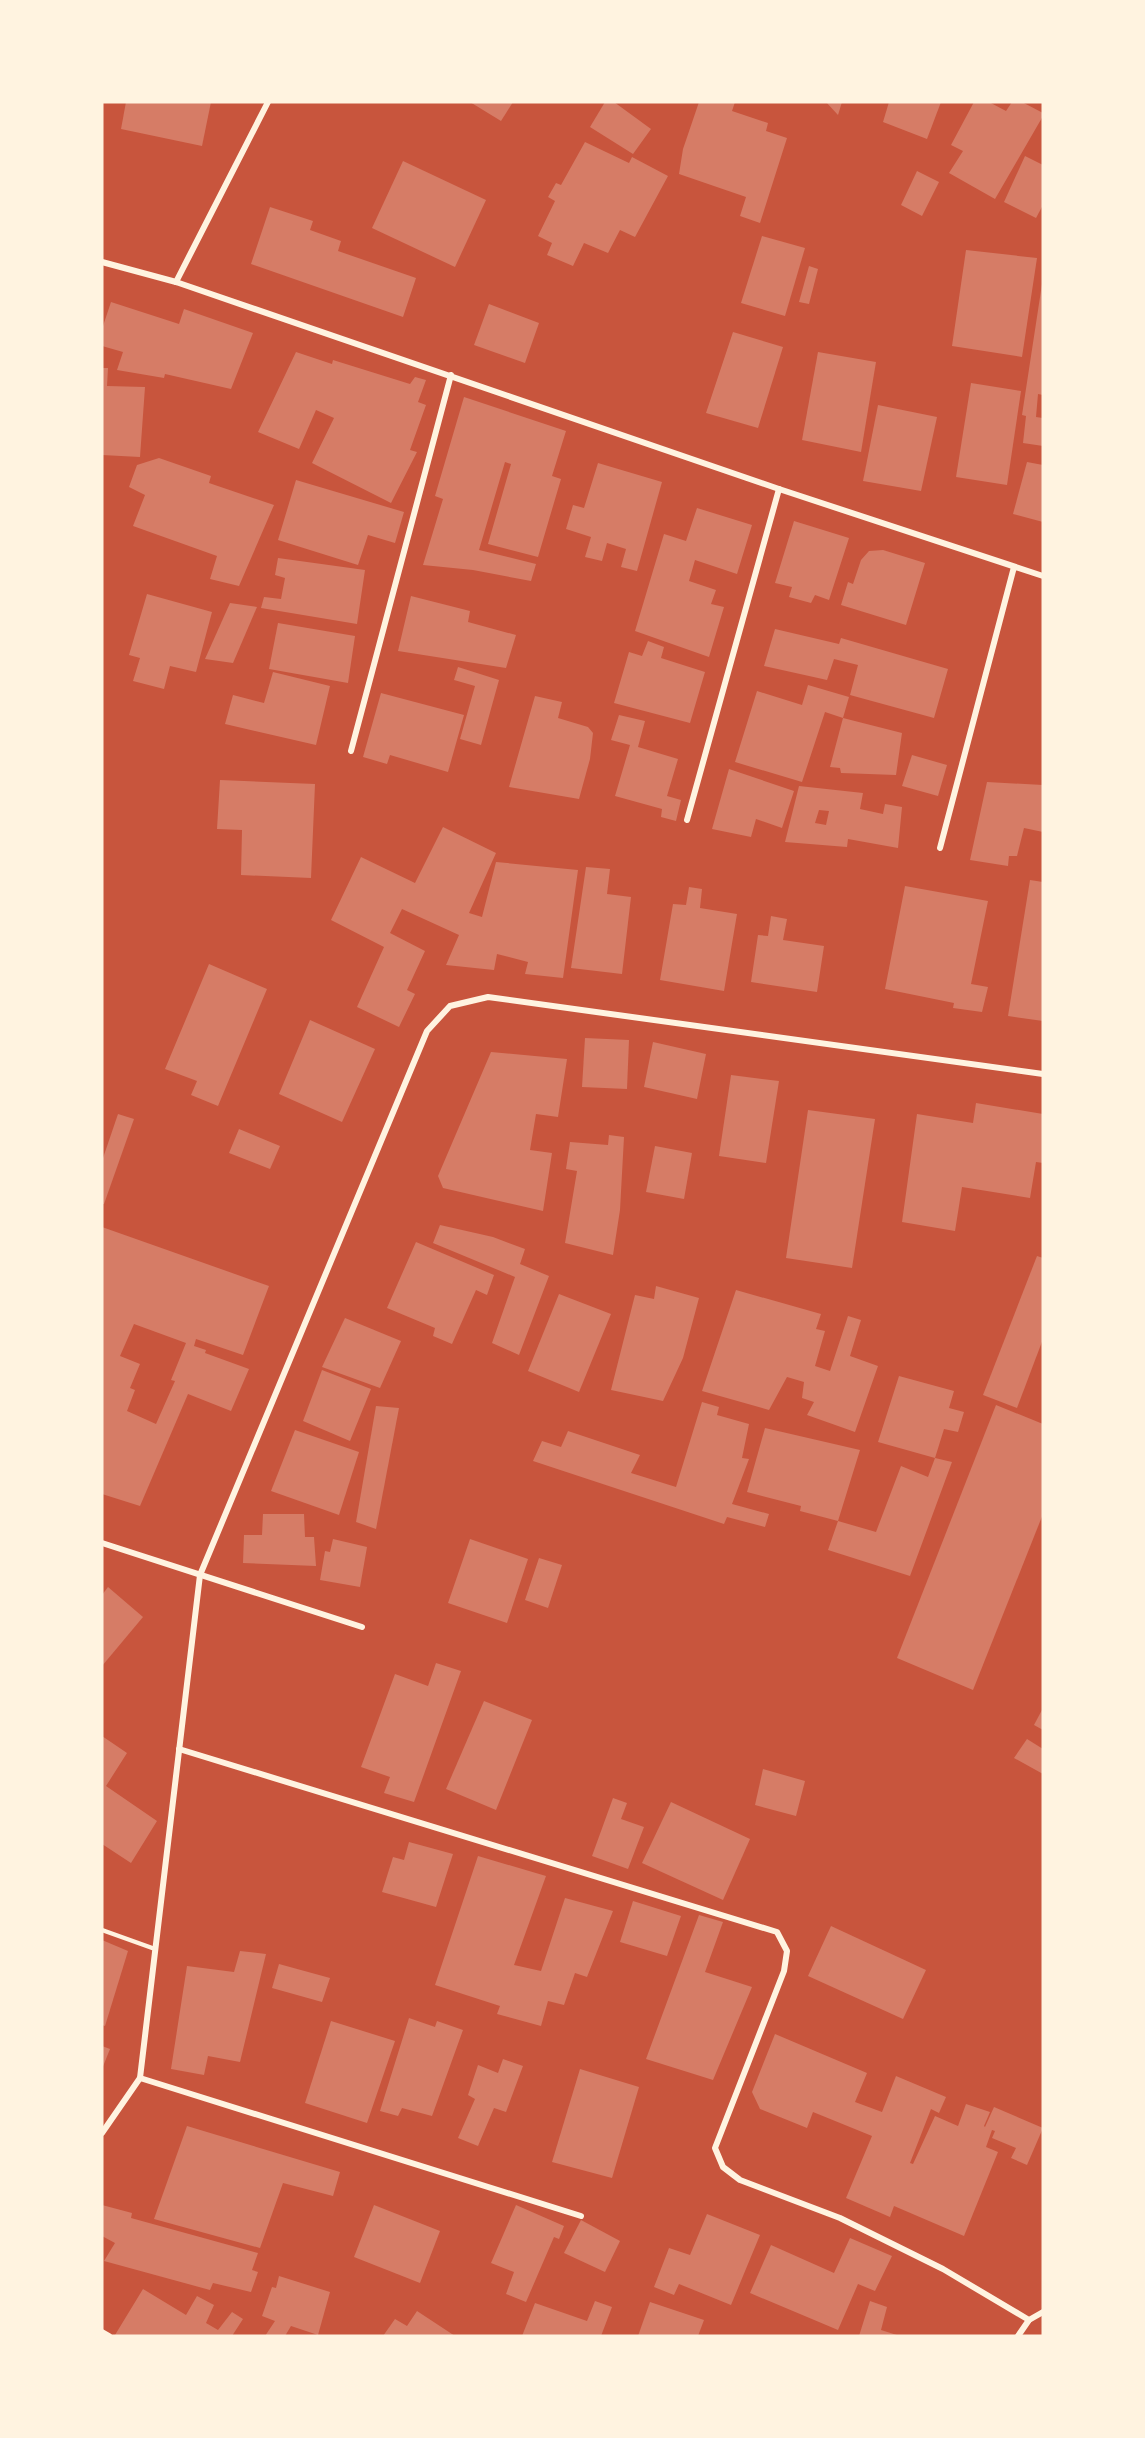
<svg xmlns="http://www.w3.org/2000/svg" width="1145" height="2438" font-family="'IBM Plex Serif',serif">
	<rect width="100%" height="100%" fill="#c8553d"/>
	<g fill="#d67c66" fill-rule="evenodd">
		<polygon points="126,102 211,102 202,146 121,129"/>
		<polygon points="470,102 513,102 501,121"/>
		<polygon points="605,102 614,102 651,129 633,154 590,127"/>
		<polygon points="699,102 735,102 732,111 768,123 766,131 787,138 760,223 740,216 746,197 679,174 683,149"/>
		<polygon points="826,102 842,102 838,115"/>
		<polygon points="889,102 941,102 927,139 883,122"/>
		<polygon points="974,102 989,102 1006,111 1012,102 1022,102 1043,113 1043,116 995,199 949,173 963,151 951,145"/>
		<polygon points="585,142 629,163 632,157 668,176 635,237 620,230 608,253 584,243 573,266 547,255 552,243 538,236 555,201 548,197 556,183 561,185"/>
		<polygon points="1025,156 1043,165 1043,205 1036,218 1004,202"/>
		<polygon points="403,161 486,200 455,267 372,228"/>
		<polygon points="917,171 939,182 922,216 901,205"/>
		<polygon points="270,207 313,221 310,230 341,241 338,251 416,278 403,317 251,264"/>
		<polygon points="762,236 805,248 785,316 741,303"/>
		<polygon points="966,250 1037,258 1022,357 952,346"/>
		<polygon points="809,266 818,269 809,304 799,302"/>
		<polygon points="1042,284 1043,395 1038,394 1036,417 1043,418 1043,446 1023,443 1026,416 1022,415"/>
		<polygon points="111,302 179,324 184,309 253,333 231,389 165,374 164,378 117,370 123,352 102,346 102,329"/>
		<polygon points="489,304 539,323 525,363 474,345"/>
		<polygon points="733,332 783,347 758,428 706,413"/>
		<polygon points="296,352 332,364 333,360 410,384 415,377 426,380 418,402 426,405 410,450 417,452 391,503 312,463 334,418 316,410 299,449 258,432"/>
		<polygon points="818,352 876,362 861,452 802,440"/>
		<polygon points="102,368 108,368 107,386 145,387 140,457 102,455"/>
		<polygon points="971,383 1021,391 1007,485 956,477"/>
		<polygon points="464,397 566,431 552,476 561,479 538,557 488,544 511,464 505,462 479,550 536,564 531,581 473,570 423,565 443,499 435,496"/>
		<polygon points="878,405 937,417 921,491 863,481"/>
		<polygon points="159,458 211,476 209,483 274,505 239,586 210,579 217,556 133,526 145,495 129,487 137,465"/>
		<polygon points="1027,462 1043,465 1043,522 1013,514"/>
		<polygon points="598,463 662,482 637,571 621,567 626,549 607,543 602,561 585,557 591,537 566,529 573,505 584,508"/>
		<polygon points="296,480 404,512 395,543 368,535 358,565 278,540"/>
		<polygon points="697,508 752,525 737,574 695,560 689,581 716,590 711,604 724,607 709,657 635,631 664,534 686,541"/>
		<polygon points="794,521 849,538 829,600 815,595 811,603 789,597 792,587 775,583"/>
		<polygon points="883,550 925,563 906,625 841,605 848,582 853,584 861,560 869,551"/>
		<polygon points="278,558 365,570 357,624 261,608 264,597 281,599 285,578 275,575"/>
		<polygon points="147,594 212,612 196,672 170,666 164,689 133,681 140,658 129,655"/>
		<polygon points="411,596 470,611 468,622 516,635 506,668 398,651"/>
		<polygon points="230,603 257,607 233,663 205,659"/>
		<polygon points="278,623 355,636 348,683 269,669"/>
		<polygon points="775,629 839,644 841,638 948,669 934,718 850,695 858,665 834,659 827,680 764,666"/>
		<polygon points="648,641 664,647 661,658 705,672 690,723 614,703 629,652 642,656"/>
		<polygon points="458,667 499,680 481,745 460,739 475,686 454,680"/>
		<polygon points="273,672 330,686 316,745 225,724 233,695 264,703"/>
		<polygon points="808,685 849,697 843,718 825,712 802,782 735,762 757,691 802,705"/>
		<polygon points="381,693 464,715 448,772 390,755 387,764 363,757"/>
		<polygon points="535,696 562,702 558,718 588,727 593,733 590,759 579,799 509,787"/>
		<polygon points="619,715 645,721 638,747 678,759 667,796 681,800 676,821 661,817 662,809 615,796 630,745 611,740"/>
		<polygon points="843,718 902,733 896,775 841,773 840,768 830,767"/>
		<polygon points="912,755 947,765 938,796 902,786"/>
		<polygon points="729,769 794,791 782,828 756,819 751,837 712,829"/>
		<polygon points="220,780 315,784 311,878 241,875 242,830 217,829"/>
		<polygon points="987,782 1043,785 1043,832 1024,828 1017,856 1009,856 1008,866 970,860"/>
		<path d="M799,786L863,793L860,809L883,814L885,804L902,807L898,848L848,839L847,847L785,842ZM819,810L829,811L826,825L815,823Z"/>
		<polygon points="443,827 496,853 469,913 482,917 496,862 578,870 563,978 525,974 528,962 497,954 494,970 446,965 459,935 402,909 390,933 425,951 407,990 415,994 399,1027 357,1007 384,947 331,920 361,857 415,883"/>
		<polygon points="586,867 610,869 607,894 631,897 622,974 571,968"/>
		<polygon points="1030,880 1043,882 1043,1021 1008,1016"/>
		<polygon points="905,886 988,901 971,984 988,987 982,1012 953,1008 954,1003 885,989"/>
		<polygon points="689,887 702,889 700,908 737,914 724,991 660,980 673,904 686,905"/>
		<polygon points="771,916 787,919 783,940 824,946 817,992 751,982 758,935 768,936"/>
		<polygon points="209,964 267,989 218,1106 191,1095 197,1081 165,1069"/>
		<polygon points="310,1020 375,1049 342,1122 279,1094"/>
		<polygon points="585,1038 629,1040 627,1089 582,1087"/>
		<polygon points="653,1042 706,1054 697,1099 644,1087"/>
		<polygon points="491,1052 567,1059 558,1117 536,1114 530,1150 552,1153 543,1211 443,1188 438,1176"/>
		<polygon points="731,1075 779,1081 766,1163 719,1156"/>
		<polygon points="976,1103 1043,1114 1043,1163 1036,1162 1030,1198 962,1187 955,1231 902,1222 917,1114 973,1123"/>
		<polygon points="808,1110 875,1119 852,1268 786,1258"/>
		<polygon points="118,1114 134,1119 104,1204 102,1204 102,1161"/>
		<polygon points="239,1129 280,1146 270,1169 229,1153"/>
		<polygon points="609,1135 624,1137 620,1210 613,1255 565,1243 577,1171 566,1169 570,1142 608,1145"/>
		<polygon points="655,1146 692,1153 684,1199 646,1192"/>
		<polygon points="440,1225 493,1237 525,1249 520,1264 549,1276 519,1355 492,1343 515,1277 433,1243"/>
		<path d="M102,1227L269,1286L243,1355L196,1339L194,1346L206,1350L205,1353L249,1369L231,1411L188,1394L140,1506L102,1494ZM134,1324L186,1343L171,1380L175,1381L156,1424L127,1411L135,1390L130,1388L140,1364L120,1356Z"/>
		<polygon points="416,1242 494,1275 487,1295 476,1290 452,1344 433,1336 435,1328 387,1308"/>
		<polygon points="1037,1256 1043,1258 1043,1339 1017,1408 983,1395"/>
		<polygon points="656,1286 699,1298 683,1358 663,1401 611,1390 635,1295 654,1299"/>
		<polygon points="736,1290 821,1314 816,1329 825,1331 815,1366 830,1371 848,1316 861,1320 850,1356 878,1366 855,1432 807,1415 814,1402 802,1398 804,1382 787,1377 769,1410 702,1391"/>
		<polygon points="559,1294 611,1314 579,1392 528,1371"/>
		<polygon points="345,1318 401,1341 380,1388 322,1367"/>
		<polygon points="322,1370 371,1389 350,1441 303,1421"/>
		<polygon points="899,1376 954,1391 949,1408 964,1412 958,1432 944,1429 935,1458 878,1442"/>
		<polygon points="702,1402 719,1407 717,1415 749,1424 742,1458 749,1459 732,1504 769,1514 765,1527 727,1517 724,1524 533,1461 542,1441 561,1447 568,1431 640,1455 631,1473 676,1487"/>
		<polygon points="996,1405 1043,1424 1043,1514 973,1690 897,1658"/>
		<polygon points="376,1406 399,1408 376,1529 356,1522"/>
		<polygon points="765,1428 860,1450 838,1521 876,1532 901,1466 928,1477 935,1458 952,1462 910,1576 828,1550 838,1521 800,1511 801,1506 747,1492"/>
		<polygon points="295,1430 359,1452 339,1515 271,1491"/>
		<polygon points="263,1514 304,1514 305,1537 314,1537 316,1566 243,1563 244,1535 262,1535"/>
		<polygon points="333,1539 367,1547 360,1587 320,1580 325,1551 330,1552"/>
		<polygon points="470,1539 528,1559 507,1623 448,1603"/>
		<polygon points="539,1558 562,1565 548,1608 525,1600"/>
		<polygon points="108,1587 143,1617 102,1666 102,1595"/>
		<polygon points="436,1663 461,1671 414,1802 384,1793 390,1777 361,1767 395,1674 428,1686"/>
		<polygon points="484,1701 532,1720 496,1810 446,1789"/>
		<polygon points="1043,1708 1043,1730 1034,1725"/>
		<polygon points="102,1736 127,1753 106,1786 157,1821 131,1863 102,1844"/>
		<polygon points="1027,1739 1043,1749 1043,1774 1014,1758"/>
		<polygon points="763,1769 805,1781 796,1816 755,1805"/>
		<polygon points="613,1798 627,1803 621,1819 644,1827 628,1869 592,1856"/>
		<polygon points="671,1802 750,1839 723,1900 642,1863"/>
		<polygon points="409,1842 453,1854 436,1907 382,1892 393,1857 404,1860"/>
		<polygon points="478,1856 546,1876 514,1965 541,1971 565,1898 613,1911 587,1977 575,1973 564,2005 548,2001 541,2026 497,2014 500,2006 435,1985"/>
		<polygon points="633,1901 681,1916 667,1956 620,1942"/>
		<polygon points="699,1915 723,1922 705,1972 752,1987 713,2080 646,2059"/>
		<polygon points="831,1926 926,1970 903,2019 808,1976"/>
		<polygon points="102,1940 128,1951 105,2026 102,2025"/>
		<polygon points="240,1951 266,1954 240,2062 208,2056 204,2075 171,2069 187,1966 234,1972"/>
		<polygon points="279,1964 330,1978 322,2002 272,1988"/>
		<polygon points="409,2018 435,2027 437,2021 463,2030 432,2116 402,2108 398,2116 380,2111"/>
		<polygon points="331,2021 395,2041 367,2123 305,2103"/>
		<polygon points="775,2034 867,2073 855,2102 882,2112 896,2076 946,2097 939,2113 931,2109 910,2163 913,2164 935,2116 958,2126 966,2104 990,2112 984,2126 985,2127 994,2107 1043,2128 1027,2165 1011,2158 1016,2148 992,2138 995,2131 992,2130 986,2147 998,2152 964,2236 894,2206 890,2217 846,2198 872,2136 813,2112 807,2128 760,2109 752,2092"/>
		<polygon points="102,2046 110,2049 102,2069"/>
		<polygon points="503,2059 523,2066 506,2112 494,2108 478,2146 458,2138 475,2099 468,2095 478,2065 498,2073"/>
		<polygon points="580,2069 639,2087 612,2178 552,2162"/>
		<polygon points="187,2126 340,2172 333,2196 283,2183 260,2248 154,2219"/>
		<polygon points="102,2205 132,2213 131,2218 258,2253 252,2270 258,2272 251,2292 213,2283 210,2290 104,2261 115,2243 102,2236"/>
		<polygon points="374,2205 440,2231 420,2283 354,2257"/>
		<polygon points="516,2205 564,2226 559,2239 554,2237 526,2302 506,2294 514,2272 491,2263"/>
		<polygon points="707,2214 760,2235 731,2305 679,2284 674,2295 654,2287 669,2248 690,2255"/>
		<polygon points="581,2220 620,2241 605,2272 564,2253"/>
		<polygon points="850,2238 892,2256 875,2291 858,2284 838,2330 750,2293 771,2245 834,2273"/>
		<polygon points="279,2276 330,2292 318,2335 291,2326 285,2336 265,2336 275,2321 262,2316 272,2287 276,2288"/>
		<polygon points="143,2289 186,2315 197,2296 214,2305 206,2323 218,2330 232,2312 243,2319 232,2336 117,2336 115,2335"/>
		<polygon points="595,2301 612,2307 601,2336 522,2336 535,2303 587,2321"/>
		<polygon points="870,2301 887,2307 881,2330 900,2336 859,2336"/>
		<polygon points="650,2302 704,2320 698,2336 638,2336"/>
		<polygon points="417,2311 455,2336 383,2336 395,2319 407,2326"/>
	</g>
	<g fill="none" stroke-linecap="round" stroke-linejoin="round">
		<polyline stroke="#fff3e0" stroke-width="4.5" points="102,1930 155,1949"/>
		<g stroke="#fff3e0" stroke-width="6">
			<polyline points="102,262 176,282 779,489 1043,576"/>
			<polyline points="176,282 268,102"/>
			<polyline points="351,751 451,375"/>
			<polyline points="687,820 779,489"/>
			<polyline points="940,848 1014,567"/>
			<polyline points="102,1543 362,1627"/>
			<polyline points="179,1749 777,1932 787,1951 784,1971 715,2148 723,2167 740,2180 840,2218 943,2269 1029,2320"/>
			<polyline points="140,2078 581,2216"/>
			<polyline points="102,2133 140,2078 200,1575 427,1031 450,1006 488,997 1043,1074"/>
			<polyline points="102,2332 109,2336"/>
			<polyline points="1018,2336 1029,2320 1043,2312"/>
		</g>
	</g>
	<rect width="1145" height="2438" fill="none" stroke="#fff3e0" stroke-width="207"/>
</svg>
